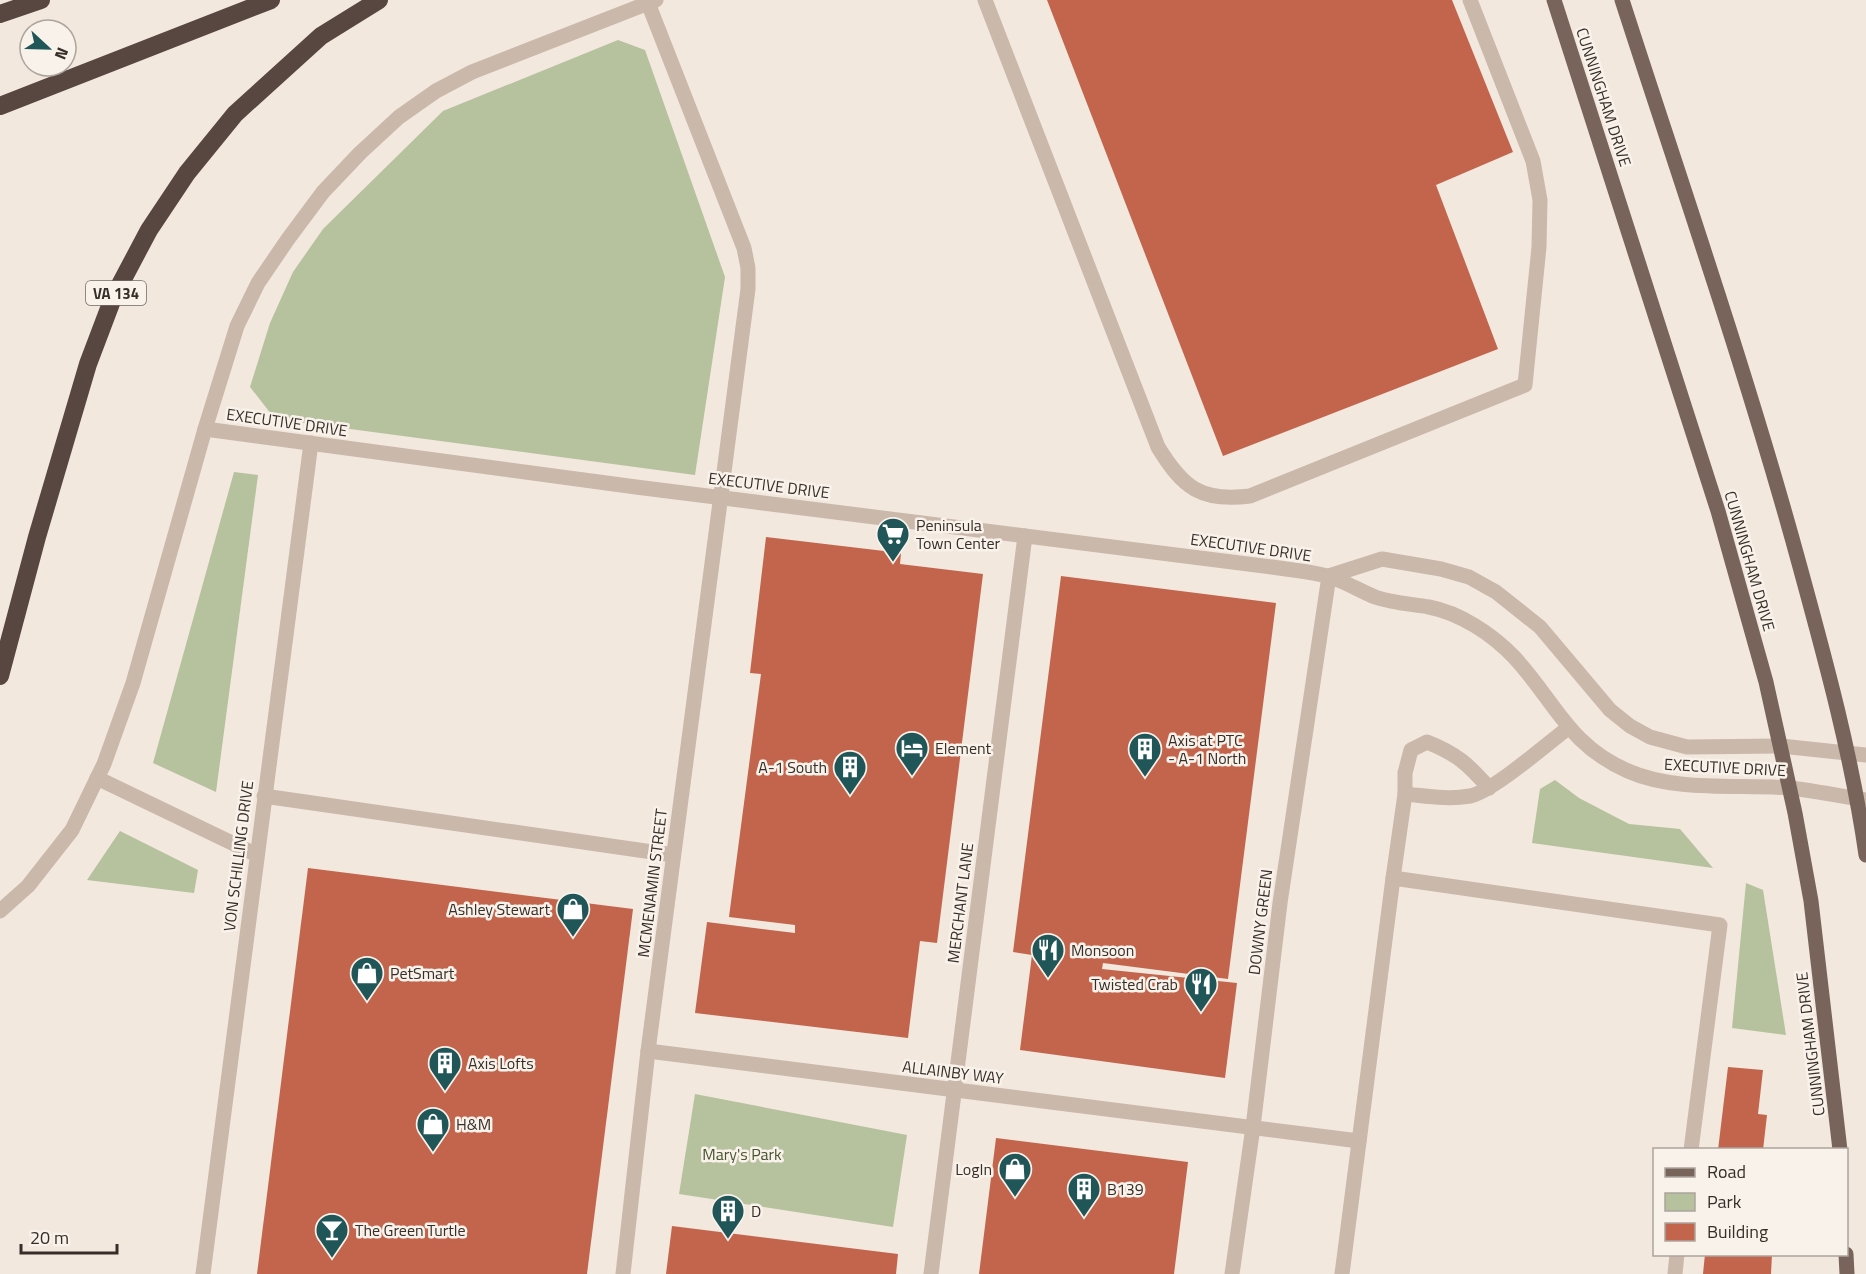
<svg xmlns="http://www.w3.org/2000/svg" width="1866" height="1274" font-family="'Titillium Web',sans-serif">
	<rect width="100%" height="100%" fill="#f2e8de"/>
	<g fill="#b6c19e">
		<polygon points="618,40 645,50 725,277 695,475 275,419 250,387 270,323 293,272 323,229 443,111"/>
		<polygon points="234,472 258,475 216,792 153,763"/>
		<polygon points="1555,780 1579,798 1629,824 1680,829 1713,868 1532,843 1540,789"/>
		<polygon points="120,831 198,870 194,893 87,880"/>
		<polygon points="1746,883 1763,890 1786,1035 1732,1028"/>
		<polygon points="695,1094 907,1135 893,1227 679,1194"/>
	</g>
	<g fill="#c2654c">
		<polygon points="1047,0 1452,0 1513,152 1436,185 1498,349 1223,456"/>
		<polygon points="766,537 901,553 900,564 983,574 937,943 920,941 908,1038 695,1013 707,922 795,933 795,925 729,917 761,674 750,673"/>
		<polygon points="1061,576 1276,603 1228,979 1103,963 1102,969 1237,983 1225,1078 1020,1050 1032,955 1013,952"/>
		<polygon points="308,868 633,909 587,1274 257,1274"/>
		<polygon points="1728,1067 1763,1070 1758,1114 1767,1115 1763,1150 1718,1150"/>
		<polygon points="996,1138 1188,1162 1174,1274 979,1274"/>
		<polygon points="672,1226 898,1254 896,1274 666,1274"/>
		<polygon points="1705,1254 1772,1254 1771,1274 1703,1274"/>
	</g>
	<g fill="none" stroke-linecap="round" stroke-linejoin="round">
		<g stroke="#cab8aa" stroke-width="15">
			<path d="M985,0L1158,447C1183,488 1201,502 1250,496L1525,385L1539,247L1540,200L1533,161L1470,0"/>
			<path d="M205,429L636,487L1272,567C1290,570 1312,571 1330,577C1346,582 1360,591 1375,597C1392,603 1412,604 1429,607C1460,613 1492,634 1514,657C1555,701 1568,745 1628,771C1675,792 1739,784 1790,788C1815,791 1841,796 1866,800"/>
			<polyline points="1329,576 1382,559 1441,569 1469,577 1496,592 1540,627 1610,710 1630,726 1650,737 1687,747 1781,746 1866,755"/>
			<polyline points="97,778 257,855"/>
			<path d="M1405,794V773L1411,750L1427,742C1457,754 1468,764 1489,788"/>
			<polyline points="264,796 673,855"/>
			<path d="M1393,878L1405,794C1426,796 1448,800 1470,796C1492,792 1547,744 1568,728"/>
			<polyline points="0,911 28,886 72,830 104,764 133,683 205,429 237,326 258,283 288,239 323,192 360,153 399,117 436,91 472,72 656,0"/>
			<polyline points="648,1051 1359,1141"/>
			<polyline points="203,1274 311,443"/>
			<polyline points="623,1274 648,1051 748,289 748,268 744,248 648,3"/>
			<polyline points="931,1274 1025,536"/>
			<polyline points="1232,1274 1253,1127 1280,903 1329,576"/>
			<polyline points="1342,1274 1393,878 1720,925 1691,1150"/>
			<polyline points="1675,1274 1677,1254"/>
		</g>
		<g stroke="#79645b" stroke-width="15">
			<polyline points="1554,0 1718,511 1766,682 1795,813 1811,901 1840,1150"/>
			<path d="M1622,0C1683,189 1748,376 1800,567C1826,662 1852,757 1866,855"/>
			<polyline points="1846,1254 1847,1274"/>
		</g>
		<g stroke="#584741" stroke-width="18">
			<polyline points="0,14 41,0"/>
			<polyline points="0,106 271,0"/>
			<polyline points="0,676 37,537 88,364 113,298 149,230 187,173 235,114 321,36 379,0"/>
		</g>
	</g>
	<defs>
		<g id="supermarket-pin" transform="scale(1.725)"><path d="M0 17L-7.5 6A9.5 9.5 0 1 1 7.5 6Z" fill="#205658" stroke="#f9f2eb"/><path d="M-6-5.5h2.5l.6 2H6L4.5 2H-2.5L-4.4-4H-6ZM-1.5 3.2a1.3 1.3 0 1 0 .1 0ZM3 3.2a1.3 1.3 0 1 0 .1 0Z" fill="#fff"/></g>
		<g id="hotel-pin" transform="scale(1.725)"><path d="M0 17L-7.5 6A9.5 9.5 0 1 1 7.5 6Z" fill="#205658" stroke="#f9f2eb"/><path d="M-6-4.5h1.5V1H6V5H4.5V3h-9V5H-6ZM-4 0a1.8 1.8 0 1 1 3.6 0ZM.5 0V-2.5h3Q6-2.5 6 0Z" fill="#fff"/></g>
		<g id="building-pin" transform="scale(1.725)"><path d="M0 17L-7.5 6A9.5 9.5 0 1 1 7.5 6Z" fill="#205658" stroke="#f9f2eb"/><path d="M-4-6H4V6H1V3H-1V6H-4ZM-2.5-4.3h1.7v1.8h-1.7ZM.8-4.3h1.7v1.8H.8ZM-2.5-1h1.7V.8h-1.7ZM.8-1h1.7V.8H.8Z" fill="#fff"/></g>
		<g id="shop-pin" transform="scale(1.725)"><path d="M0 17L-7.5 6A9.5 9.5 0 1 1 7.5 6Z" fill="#205658" stroke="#f9f2eb"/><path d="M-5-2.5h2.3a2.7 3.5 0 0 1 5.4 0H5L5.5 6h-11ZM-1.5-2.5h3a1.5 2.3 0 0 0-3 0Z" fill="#fff"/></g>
		<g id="restaurant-pin" transform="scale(1.725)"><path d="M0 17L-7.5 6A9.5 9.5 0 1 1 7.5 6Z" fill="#205658" stroke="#f9f2eb"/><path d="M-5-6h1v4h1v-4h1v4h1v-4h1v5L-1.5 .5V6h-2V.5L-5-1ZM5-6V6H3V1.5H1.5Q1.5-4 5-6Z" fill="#fff"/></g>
		<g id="bar-pin" transform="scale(1.725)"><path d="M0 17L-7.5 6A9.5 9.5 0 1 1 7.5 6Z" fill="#205658" stroke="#f9f2eb"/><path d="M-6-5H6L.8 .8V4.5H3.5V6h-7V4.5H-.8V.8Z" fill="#fff"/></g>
	</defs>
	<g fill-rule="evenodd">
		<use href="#supermarket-pin" x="893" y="534"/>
		<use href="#hotel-pin" x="912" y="748"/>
		<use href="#building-pin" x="1145" y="749"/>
		<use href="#building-pin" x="850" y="767"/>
		<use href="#shop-pin" x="573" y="909"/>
		<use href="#restaurant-pin" x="1048" y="950"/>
		<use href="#shop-pin" x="367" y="973"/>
		<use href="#restaurant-pin" x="1201" y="984"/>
		<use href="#building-pin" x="445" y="1063"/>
		<use href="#shop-pin" x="433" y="1124"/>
		<use href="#shop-pin" x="1015" y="1169"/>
		<use href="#building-pin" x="1084" y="1189"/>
		<use href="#building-pin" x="728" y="1211"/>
		<use href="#bar-pin" x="332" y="1230"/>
	</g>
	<g text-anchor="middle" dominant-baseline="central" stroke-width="5" stroke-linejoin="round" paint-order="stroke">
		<rect fill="#f9f2eb" stroke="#726963" stroke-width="1.5" x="86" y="281" width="60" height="24" rx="4.5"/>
		<g font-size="15" font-weight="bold" fill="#382e29">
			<text x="116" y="293">VA 134</text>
		</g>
		<g font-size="16" fill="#382e29" stroke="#f9f2eb">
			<text transform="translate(1604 97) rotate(72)">CUNNINGHAM DRIVE</text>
			<text transform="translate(287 422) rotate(8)">EXECUTIVE DRIVE</text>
			<text transform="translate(769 485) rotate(7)">EXECUTIVE DRIVE</text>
			<text transform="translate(1251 547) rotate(8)">EXECUTIVE DRIVE</text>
			<text transform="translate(1750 561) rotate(74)">CUNNINGHAM DRIVE</text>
			<text transform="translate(1725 767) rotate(3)">EXECUTIVE DRIVE</text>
			<text transform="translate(238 856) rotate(-83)">VON SCHILLING DRIVE</text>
			<text transform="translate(652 883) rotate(-83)">MCMENAMIN STREET</text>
			<text transform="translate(960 903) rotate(-83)">MERCHANT LANE</text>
			<text transform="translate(1260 922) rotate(-83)">DOWNY GREEN</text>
			<text transform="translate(1810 1044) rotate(-97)">CUNNINGHAM DRIVE</text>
			<text transform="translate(953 1072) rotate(7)">ALLAINBY WAY</text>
		</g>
		<g font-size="16" fill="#382e29" stroke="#f9f2eb" text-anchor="start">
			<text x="916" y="525">Peninsula<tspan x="916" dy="18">Town Center</tspan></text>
			<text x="1168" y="740">Axis at PTC<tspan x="1168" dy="18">- A-1 North</tspan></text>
			<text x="935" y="748">Element</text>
			<text x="827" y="767" text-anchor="end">A-1 South</text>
			<text x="550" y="909" text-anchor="end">Ashley Stewart</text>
			<text x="1071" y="950">Monsoon</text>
			<text x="390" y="973">PetSmart</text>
			<text x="1178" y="984" text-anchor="end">Twisted Crab</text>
			<text x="468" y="1063">Axis Lofts</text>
			<text x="456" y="1124">H&amp;M</text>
			<text x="992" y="1169" text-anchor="end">LogIn</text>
			<text x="1107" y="1189">B139</text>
			<text x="751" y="1211">D</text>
			<text x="355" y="1230">The Green Turtle</text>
		</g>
		<g font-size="16" fill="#48552e" stroke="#f9f2eb">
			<text x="742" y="1154">Mary's Park</text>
		</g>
	</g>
	<rect x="1653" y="1148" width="195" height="108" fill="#f9f2eb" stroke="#aca49d" stroke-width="1.5"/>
	<rect x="1665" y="1168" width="30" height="9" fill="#79645b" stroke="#aca49d" stroke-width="1.5"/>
	<text x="1707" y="1178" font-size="18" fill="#382e29">Road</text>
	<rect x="1665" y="1193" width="30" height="18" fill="#b6c19e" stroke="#aca49d" stroke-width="1.5"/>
	<text x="1707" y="1208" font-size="18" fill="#382e29">Park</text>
	<rect x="1665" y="1223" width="30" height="18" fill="#c2654c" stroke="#aca49d" stroke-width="1.5"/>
	<text x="1707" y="1238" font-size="18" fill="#382e29">Building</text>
	<g transform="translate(48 48) rotate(112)"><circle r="28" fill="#f9f2eb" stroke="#aca49d" stroke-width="1.5"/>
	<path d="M0-4.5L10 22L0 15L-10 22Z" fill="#205658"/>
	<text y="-9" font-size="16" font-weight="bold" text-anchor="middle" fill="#382e29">N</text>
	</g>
	<path d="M21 1244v9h96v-9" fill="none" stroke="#382e29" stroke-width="3"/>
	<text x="30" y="1244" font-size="18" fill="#382e29" stroke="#f9f2eb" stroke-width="4.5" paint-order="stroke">20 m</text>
</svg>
